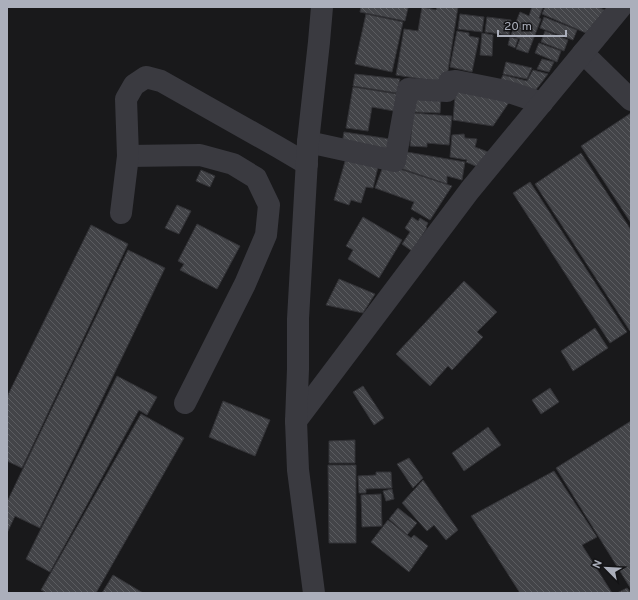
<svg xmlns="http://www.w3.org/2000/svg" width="638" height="600" font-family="Overpass,sans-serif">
	<defs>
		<pattern id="building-back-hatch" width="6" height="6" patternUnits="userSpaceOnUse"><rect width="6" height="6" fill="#434448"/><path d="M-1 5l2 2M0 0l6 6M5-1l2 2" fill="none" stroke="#5b5c60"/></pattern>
	</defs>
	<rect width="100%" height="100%" fill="#19191b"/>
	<g fill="url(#building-back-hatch)" stroke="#333337">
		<polygon points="361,7 405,7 408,8 405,21 360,12"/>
		<polygon points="422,7 436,10 437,7 458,7 446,83 396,75 404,29 418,31"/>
		<polygon points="532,7 543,7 539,18 541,19 528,53 516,49 520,39 511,35 520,12 529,16"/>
		<polygon points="545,7 597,7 605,10 586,33 542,14"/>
		<polygon points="366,14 403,22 392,72 355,64"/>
		<polygon points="460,14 484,17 482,32 458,29"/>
		<polygon points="487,17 511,20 509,35 485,32"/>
		<polygon points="544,17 577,30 573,40 540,28"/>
		<polygon points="457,31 469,33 469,36 479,38 472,72 450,67"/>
		<polygon points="545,31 568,40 564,51 541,42"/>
		<polygon points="482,33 493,35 492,56 480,55"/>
		<polygon points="510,37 518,39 515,48 508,45"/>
		<polygon points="539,43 561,51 557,62 535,53"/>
		<polygon points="542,59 554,62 549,72 537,69"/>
		<polygon points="506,62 532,68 527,79 503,74"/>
		<polygon points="533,70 548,74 535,91 498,86 503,75 527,81"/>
		<polygon points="355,74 400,79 397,93 353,86"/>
		<polygon points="456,84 514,95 493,126 453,120"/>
		<polygon points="353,87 397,94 394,111 372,107 368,131 346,128"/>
		<polygon points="414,96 441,96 440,113 414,112"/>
		<polygon points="413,113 452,116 449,145 427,143 427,147 410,146"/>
		<polygon points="631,113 631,223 581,146"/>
		<polygon points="344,132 390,139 387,152 342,144"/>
		<polygon points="464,134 465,138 477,139 475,147 488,152 478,167 466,162 467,160 450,157 452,135"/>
		<polygon points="401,151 465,162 462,180 447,176 447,184 400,168"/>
		<polygon points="581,153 631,230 631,330 630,331 535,184"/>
		<polygon points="346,158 378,167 373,188 366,187 361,203 351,200 349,205 334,200"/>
		<polygon points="384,164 452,186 430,220 411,209 414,202 375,188"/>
		<polygon points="201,170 215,176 210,187 196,181"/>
		<polygon points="530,182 627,332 610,343 513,193"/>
		<polygon points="177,205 191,211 179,234 165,228"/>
		<polygon points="363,217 402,240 379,278 348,259 353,250 346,246"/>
		<polygon points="412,217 418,221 420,218 428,223 426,227 427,228 412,251 402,244 410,232 405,228"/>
		<polygon points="197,224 240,246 217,289 180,270 184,264 178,261"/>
		<polygon points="91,225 128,244 22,468 7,461 7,397"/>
		<polygon points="128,250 165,268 40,528 15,516 7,533 7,502"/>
		<polygon points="339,279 375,294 363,313 326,305"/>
		<polygon points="464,281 497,312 477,332 483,337 452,370 448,366 430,386 396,354"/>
		<polygon points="595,328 608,348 573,371 561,351"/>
		<polygon points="117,376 157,397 147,415 139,410 50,572 26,559"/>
		<polygon points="363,386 384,418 374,425 353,392"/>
		<polygon points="550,388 559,402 541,414 532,400"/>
		<polygon points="223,401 270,420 255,456 209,437"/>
		<polygon points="141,414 184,438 96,593 47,593 41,590"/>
		<polygon points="631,421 631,589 556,468"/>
		<polygon points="488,427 501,445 464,471 452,453"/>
		<polygon points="355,440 355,463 329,463 329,441"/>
		<polygon points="409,458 423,478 413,488 397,464"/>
		<polygon points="328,465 356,465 356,543 329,543"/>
		<polygon points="554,471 597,537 582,545 612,593 520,593 471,516"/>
		<polygon points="376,472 391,472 392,488 366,489 366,493 359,493 358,476 376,475"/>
		<polygon points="423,480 458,530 446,540 434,525 427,531 402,503"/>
		<polygon points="392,489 394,499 386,501 383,491"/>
		<polygon points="381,494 382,526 362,527 361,495"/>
		<polygon points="398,508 417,523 407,535 389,519"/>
		<polygon points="388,520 411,538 414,535 428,546 409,572 371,542"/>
		<polygon points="113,575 143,593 102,593"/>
		<polygon points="627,588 631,593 617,593"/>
	</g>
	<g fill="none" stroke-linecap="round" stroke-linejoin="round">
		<g stroke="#3a3a40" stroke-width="22">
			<polyline points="583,53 631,100"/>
			<polyline points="308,142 395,161 408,89 447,91 449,82 456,81 506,91 542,103"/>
			<polyline points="128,156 200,155 233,164 256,178 269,205 266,235 245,284 185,403"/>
			<polyline points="121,213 128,156 126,99 134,85 146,77 161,81 278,147 307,164"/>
			<polyline points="296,421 470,190 621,7"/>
			<polyline points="314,593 298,470 296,421 298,369 298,319 308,142 319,42 322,7"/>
		</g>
	</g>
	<rect width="638" height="600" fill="none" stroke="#abafbb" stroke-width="16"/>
	<g transform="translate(606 568) rotate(294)" stroke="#141416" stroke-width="3" paint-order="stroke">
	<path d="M0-3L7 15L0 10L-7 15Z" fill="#abafbb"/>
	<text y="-6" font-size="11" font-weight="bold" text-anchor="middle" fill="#abafbb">N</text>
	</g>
	<path d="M498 30v6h68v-6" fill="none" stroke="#abafbb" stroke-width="2"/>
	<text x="504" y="30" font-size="12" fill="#abafbb" stroke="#141416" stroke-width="3" paint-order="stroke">20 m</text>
</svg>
